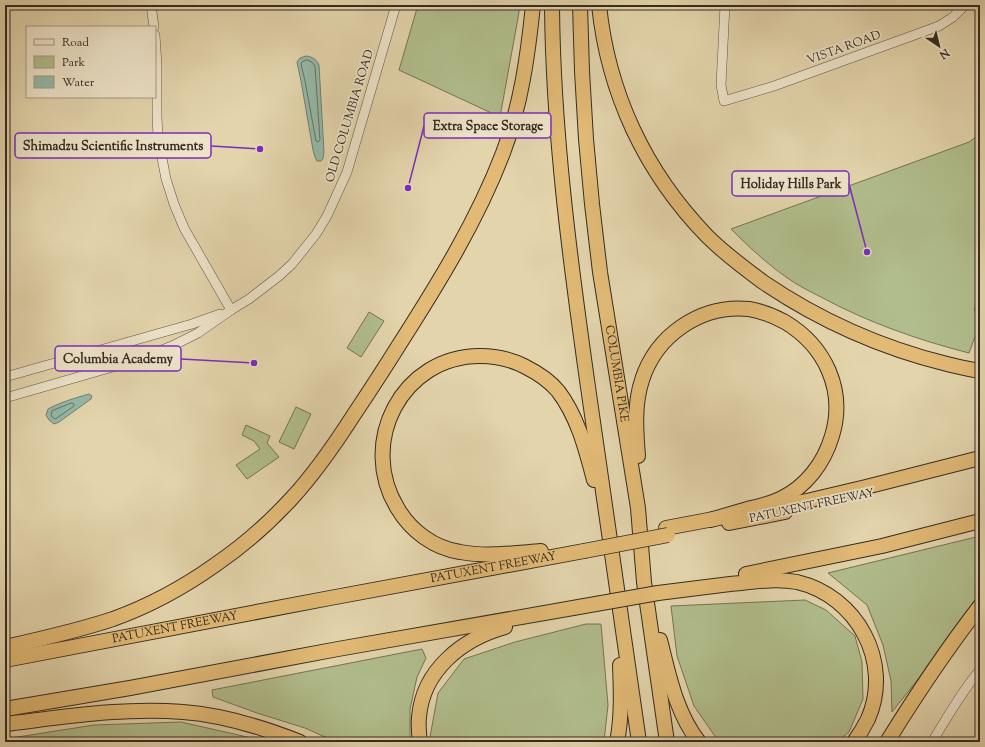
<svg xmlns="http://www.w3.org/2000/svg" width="985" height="747" font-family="'Sorts Mill Goudy',serif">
	<rect width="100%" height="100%" fill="#e3d4ac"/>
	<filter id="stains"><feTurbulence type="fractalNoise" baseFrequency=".005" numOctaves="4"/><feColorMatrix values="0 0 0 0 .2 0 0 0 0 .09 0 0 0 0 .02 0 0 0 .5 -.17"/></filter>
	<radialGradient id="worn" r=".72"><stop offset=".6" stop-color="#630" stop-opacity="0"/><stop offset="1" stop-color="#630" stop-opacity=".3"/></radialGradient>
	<g fill="#b1bd8c" stroke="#737457">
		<polygon points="418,5 520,5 518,18 500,117 399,70"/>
		<path d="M980,134V323L969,353C918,340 867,322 821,297C809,291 797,285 786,277C766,263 748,246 731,229L969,142Z"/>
		<polygon points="369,312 384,321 361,357 347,348"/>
		<polygon points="296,407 311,414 294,449 279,442"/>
		<polygon points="246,425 270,436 267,443 279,457 247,479 236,465 260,449 254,441 242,435"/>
		<polygon points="980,536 980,601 892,712 891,681 883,645 867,605 828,573"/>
		<polygon points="805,600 826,610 855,636 862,662 863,699 849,732 837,742 719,742 694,706 677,656 671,606"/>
		<polygon points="586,624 601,624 608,705 604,742 432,742 430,737 438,693 464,659 515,642"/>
		<polygon points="422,649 426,658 417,677 410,709 410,742 336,742 305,728 257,713 213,697 212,690"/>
		<polygon points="181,722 256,739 261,742 5,742 5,739 94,725"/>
	</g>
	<g fill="#95b8a8" stroke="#6f8072">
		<path d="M306,56C313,57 316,59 319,65L324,152L323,159L321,161H317L315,157L313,150L301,81L297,62L300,58Z"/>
		<path d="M89,394L92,396L91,399L59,422L54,424L49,420L46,415L48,409C61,402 75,398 89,394Z"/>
	</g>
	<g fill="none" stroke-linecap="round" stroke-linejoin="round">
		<g stroke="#657265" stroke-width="1">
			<path d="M307,60C311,61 314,63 315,67L320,140L318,142L316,141L305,81L301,64L302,62Z"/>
			<polygon points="72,403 74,404 74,406 57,418 55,419 52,417 51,415 52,411"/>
		</g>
		<polyline stroke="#6f8072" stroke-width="2.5" points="975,310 980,292"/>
		<g stroke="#605544" stroke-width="10">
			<g id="minor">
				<polyline points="151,5 154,27"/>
				<polyline points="725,5 721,85 724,101 774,86 939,26 953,17 965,5"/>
				<polyline points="155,35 157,65 157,117 158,137 166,179 174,204 184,228 231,310"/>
				<polyline points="5,377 192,324 220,314"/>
				<polyline points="5,398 123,364 145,357 172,346 198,333 231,310 249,299 279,276 292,264 316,234 327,216 347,172 396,5"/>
				<path d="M932,742C947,718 961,692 980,670"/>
			</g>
		</g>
		<g stroke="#352b22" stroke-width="16">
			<g id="highway">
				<path d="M552,5C553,133 570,260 588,387C605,506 622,624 639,742"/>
				<path id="s1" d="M580,5L582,71L586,139L592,204L600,272L638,508L644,582L667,742"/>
				<path d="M599,5C608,93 645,172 707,236C724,253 744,268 763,282C819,320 882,348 947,364C958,367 969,369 980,371"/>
				<path d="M638,456C636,431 634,404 642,380C656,336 700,304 749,309C761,311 774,316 785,322C825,346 846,390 832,436C824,463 806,487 780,499C771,503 761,506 751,508C737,512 724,516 710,520"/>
				<polyline points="772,508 811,500 866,487 980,458"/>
				<polyline points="729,523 785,512"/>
				<polyline points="666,528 719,518"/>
				<path d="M541,551C515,553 487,557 460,552C434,548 411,531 398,509C357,443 402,356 480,356C496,356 510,359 524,366C536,372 549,380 558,391C578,417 586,450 594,480"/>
				<polyline points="746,574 882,546 980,521"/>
				<path d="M658,593C682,590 706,587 730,584C752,582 775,578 797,582C857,596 893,662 868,719C864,727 859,735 854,742"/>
				<path d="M660,640C669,675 676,713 699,742"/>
				<path d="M5,647C41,639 77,631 113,619C149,606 184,587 215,565C243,546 269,523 292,498C315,473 335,444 353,416C369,392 384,369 399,345C438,284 477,221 503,153C521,105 528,55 533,5"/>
				<path id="s2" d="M5,660L330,598L584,551"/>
				<polyline points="5,709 130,688 338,649 573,608"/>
				<path d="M5,724C64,717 124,707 183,712C224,715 262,727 300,742"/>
				<path d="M420,742C419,734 418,726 419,717C423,670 462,639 505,627"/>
				<path d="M617,742C622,717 621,691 620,665"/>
				<path d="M887,742C916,695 946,650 980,606"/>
			</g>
		</g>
		<use href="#minor" stroke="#ede3c9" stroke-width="9"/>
		<use href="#highway" stroke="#e2ba76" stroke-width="14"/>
		<g stroke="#352b22" stroke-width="16" stroke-linecap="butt">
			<g id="highway-bridge">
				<polyline points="584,551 668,535"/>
				<polyline points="573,608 658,593"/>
			</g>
		</g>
		<use href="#highway-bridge" stroke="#e2ba76" stroke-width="14"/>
	</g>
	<g text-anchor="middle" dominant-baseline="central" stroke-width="3.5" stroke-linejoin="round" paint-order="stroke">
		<g font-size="12" fill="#352b22" stroke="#ede3c9">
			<text transform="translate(844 48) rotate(-20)">VISTA ROAD</text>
			<text transform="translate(350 116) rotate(-73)">OLD COLUMBIA ROAD</text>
			<text stroke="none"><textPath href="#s1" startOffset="371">COLUMBIA PIKE</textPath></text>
			<text transform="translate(812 506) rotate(-12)">PATUXENT FREEWAY</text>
			<text stroke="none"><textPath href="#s2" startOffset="497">PATUXENT FREEWAY</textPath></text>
			<text stroke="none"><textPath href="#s2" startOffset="173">PATUXENT FREEWAY</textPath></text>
		</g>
	</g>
	<path fill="none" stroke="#7b2cbf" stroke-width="1.5" d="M408 188L424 126M260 149L211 146M867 252L849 184M254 363L181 359"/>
	<g fill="#7b2cbf" stroke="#ede3c9" stroke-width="1.5">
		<circle cx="408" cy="188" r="4"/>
		<circle cx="260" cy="149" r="4"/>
		<circle cx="867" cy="252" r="4"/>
		<circle cx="254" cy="363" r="4"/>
	</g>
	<g fill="#ede3c9" stroke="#7b2cbf" stroke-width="1.5">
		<rect x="424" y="113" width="127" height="25" rx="4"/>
		<rect x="15" y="133" width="196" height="25" rx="4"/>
		<rect x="732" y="171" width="117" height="25" rx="4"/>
		<rect x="55" y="346" width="126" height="25" rx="4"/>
	</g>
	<g font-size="13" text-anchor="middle" font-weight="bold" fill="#352b22">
		<text x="488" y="130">Extra Space Storage</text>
		<text x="113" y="150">Shimadzu Scientific Instruments</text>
		<text x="791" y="188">Holiday Hills Park</text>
		<text x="118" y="363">Columbia Academy</text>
	</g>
	<rect width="985" height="747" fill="none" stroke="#e3d4ac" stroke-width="20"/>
	<rect x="6" y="6" width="973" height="735" fill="none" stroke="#352b22" stroke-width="2"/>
	<rect x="10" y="10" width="965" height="727" fill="none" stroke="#352b22"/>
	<rect x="26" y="26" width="130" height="72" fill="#ede3c9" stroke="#a39986"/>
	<rect x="34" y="39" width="20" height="6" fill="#ede3c9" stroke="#a39986"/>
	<text x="62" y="46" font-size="12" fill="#352b22">Road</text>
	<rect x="34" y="56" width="20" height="12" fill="#b1bd8c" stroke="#a39986"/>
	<text x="62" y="66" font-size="12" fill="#352b22">Park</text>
	<rect x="34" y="76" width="20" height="12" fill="#95b8a8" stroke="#a39986"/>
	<text x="62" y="86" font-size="12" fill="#352b22">Water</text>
	<g transform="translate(939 46) rotate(145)" stroke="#ede3c9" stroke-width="3" paint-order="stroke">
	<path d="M0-3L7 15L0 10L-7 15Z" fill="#352b22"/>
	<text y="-6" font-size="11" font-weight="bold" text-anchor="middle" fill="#352b22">N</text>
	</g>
	<rect width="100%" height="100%" filter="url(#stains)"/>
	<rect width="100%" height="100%" fill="url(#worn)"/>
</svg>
